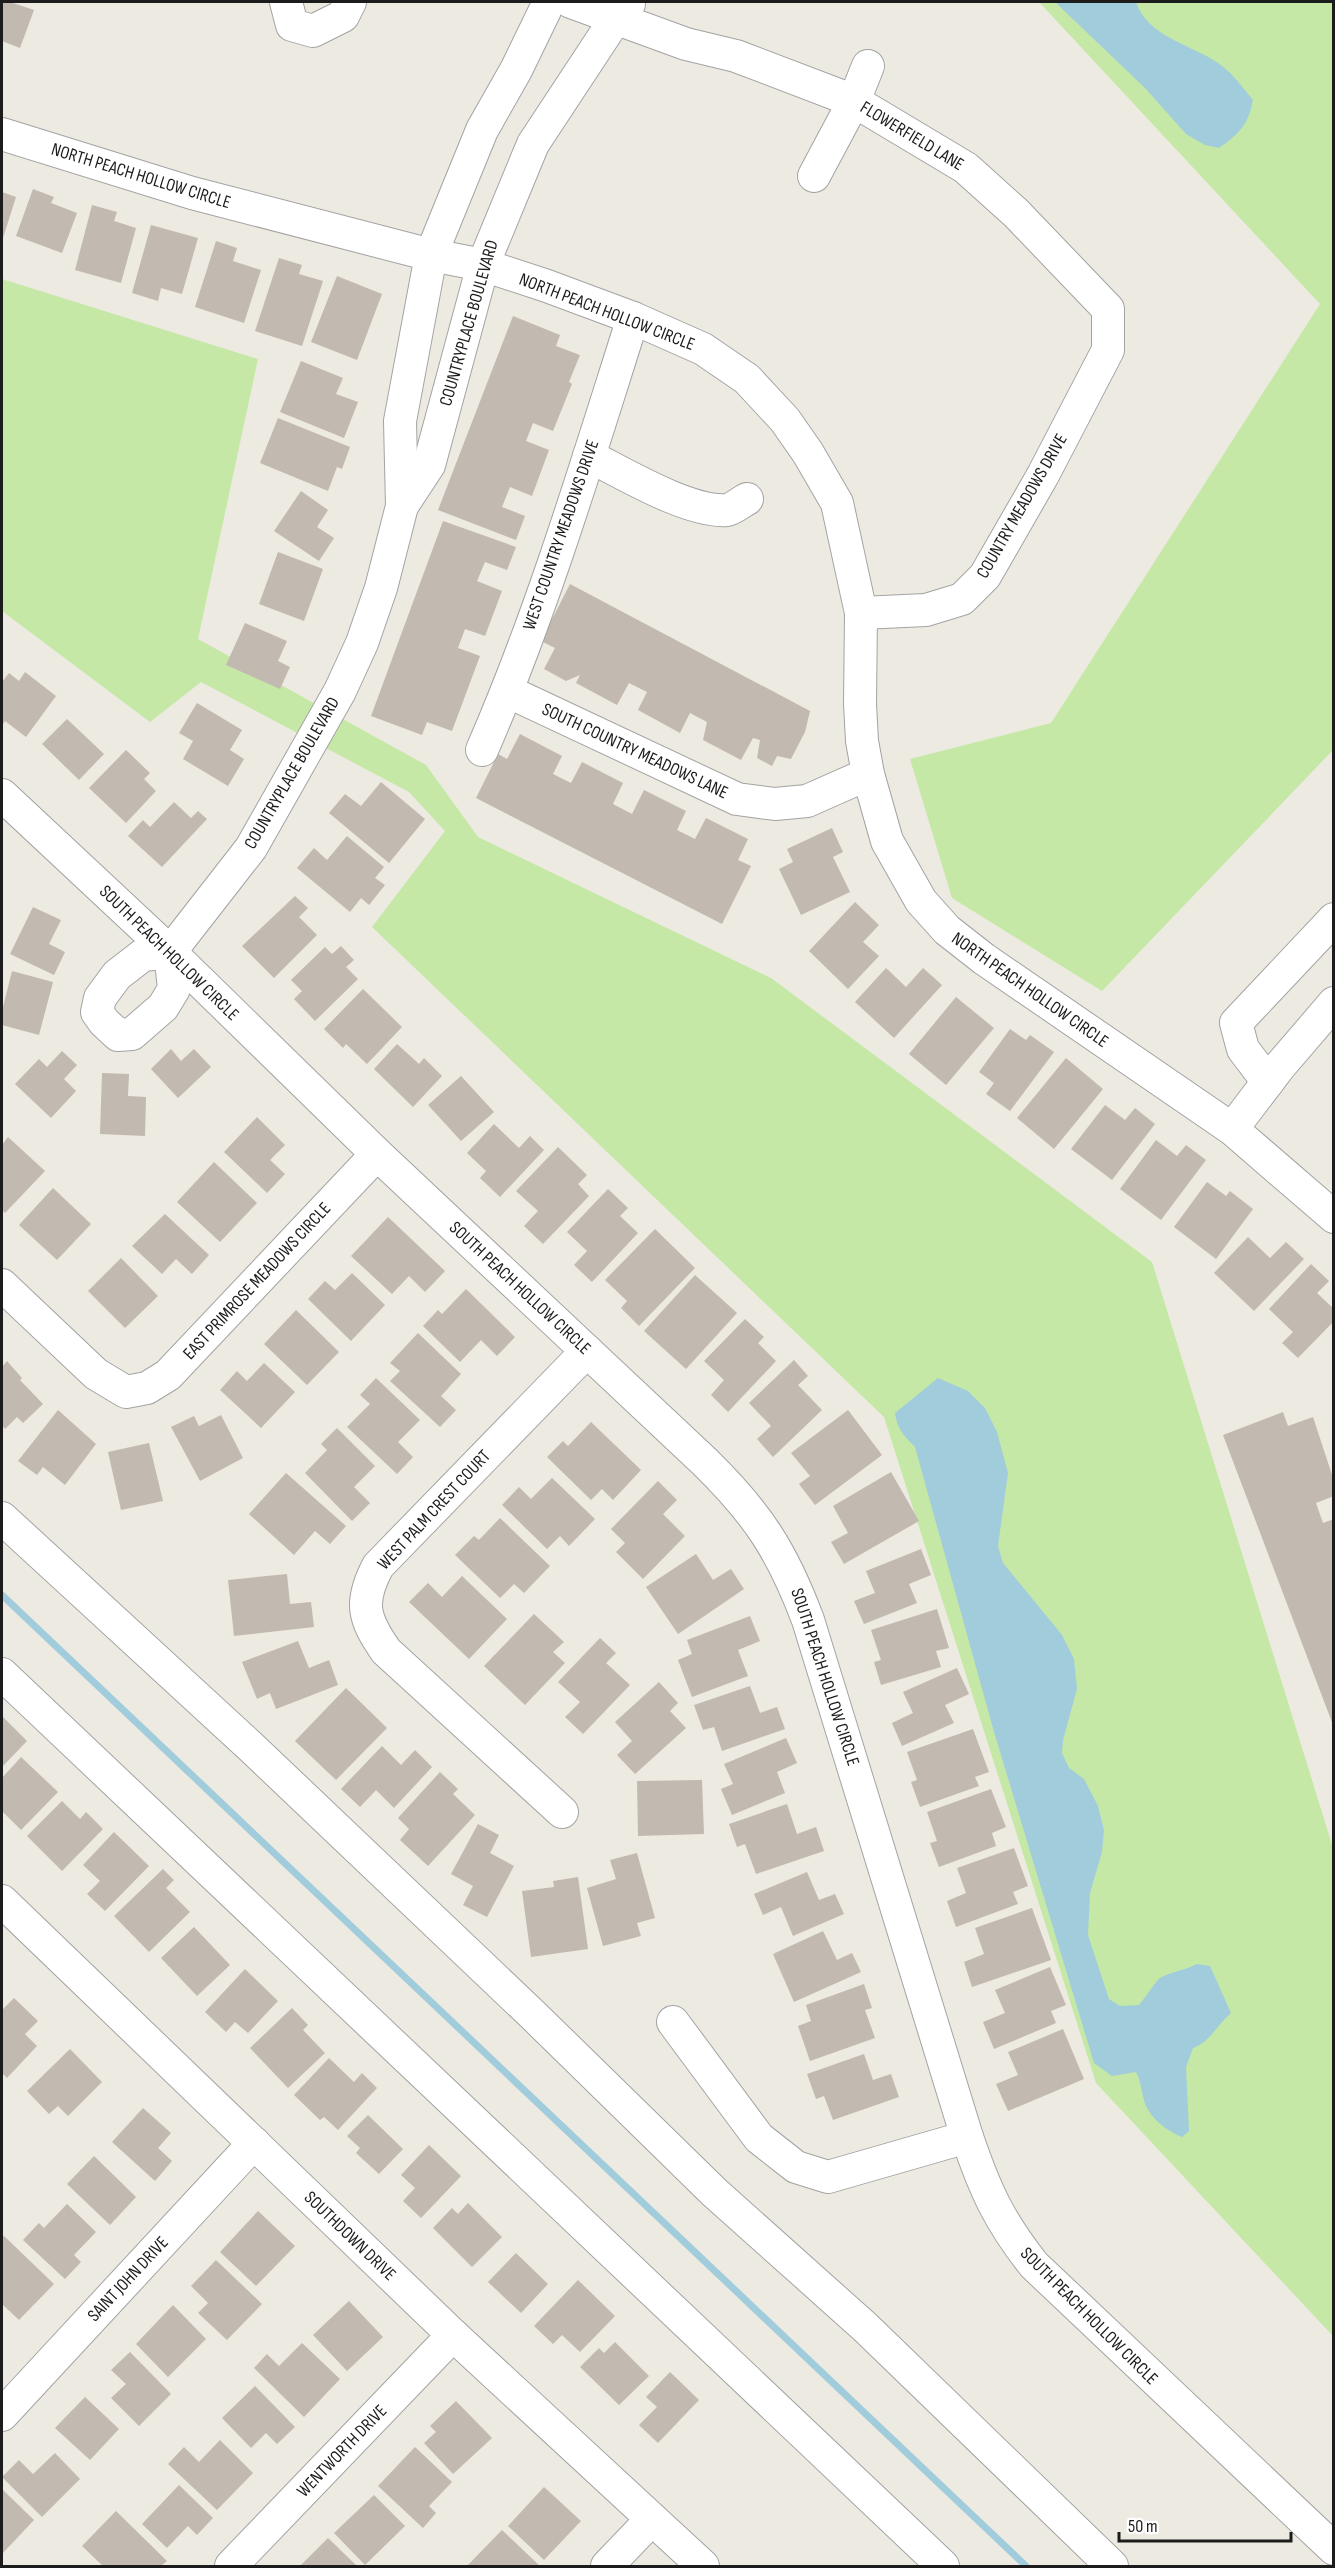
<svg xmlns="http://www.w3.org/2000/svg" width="1335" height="2568" font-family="'Sofia Sans Condensed',sans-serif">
	<rect width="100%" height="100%" fill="#edeae1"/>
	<g fill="#c5e8a6">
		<polygon points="1039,2 1333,2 1333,750 1102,991 952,898 910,759 1051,723 1320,304"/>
		<polygon points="2,279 258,359 198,639 426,765 478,837 771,978 1152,1262 1333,1848 1333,2336 1096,2083 884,1417 372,927 445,831 409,792 201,682 150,722 2,611"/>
	</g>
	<g fill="#a1ccdc">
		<path d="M1055,2H1136C1148,37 1190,44 1218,63C1232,72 1243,88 1253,100C1248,125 1240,133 1219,148L1205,145L1186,134L1145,88Z"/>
		<path d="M938,1378L968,1391L985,1408L997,1432L1008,1473L998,1546L1003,1563L1062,1635L1074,1659L1077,1689L1063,1740L1062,1753L1069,1768L1084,1779L1098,1806L1104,1830L1102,1852L1090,1893L1088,1935L1109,1999L1120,2006L1139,2005C1145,1998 1155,1982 1160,1978C1169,1972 1186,1970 1197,1964L1210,1966L1231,2013C1217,2025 1210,2042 1193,2048L1186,2067L1189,2131L1182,2137C1167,2131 1148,2117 1144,2100C1141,2090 1141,2081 1136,2072L1112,2076L1094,2063L994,1732L915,1447C904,1436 897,1429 895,1413Z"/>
	</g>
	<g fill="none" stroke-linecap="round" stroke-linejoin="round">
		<polyline stroke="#a1ccdc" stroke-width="7" points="2,1595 1026,2566"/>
	</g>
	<g fill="#c2b9b1">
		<polygon points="2,2 10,2 34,10 20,48 2,41"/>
		<polygon points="33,189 54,197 51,203 77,213 62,253 16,236"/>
		<polygon points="2,192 16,197 2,241"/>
		<polygon points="92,205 117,212 114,221 136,228 121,283 75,270"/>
		<polygon points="151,225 198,238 182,294 161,288 158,301 132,293"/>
		<polygon points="216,241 237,248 233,261 261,270 244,323 195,307"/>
		<polygon points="279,258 302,265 299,274 323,281 302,346 255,331"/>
		<polygon points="337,276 382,294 357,360 311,342"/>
		<polygon points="513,316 560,335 556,346 580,355 569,382 572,384 553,431 533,423 526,441 549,450 532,496 510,487 502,507 525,516 516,540 438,510"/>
		<polygon points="301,361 343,378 336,394 358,402 344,438 280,412"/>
		<polygon points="278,418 350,447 342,469 337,467 328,491 260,463"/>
		<polygon points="301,491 328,510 317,527 334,538 319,561 274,531"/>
		<polygon points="443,521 516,547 507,570 485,562 477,581 502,591 485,636 465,629 458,648 480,656 452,731 427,722 422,735 371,716"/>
		<polygon points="278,552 323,569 304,621 259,604"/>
		<polygon points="570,584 810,711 805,732 791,759 777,756 772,766 757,758 760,740 753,738 741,760 703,740 707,722 690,713 680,733 638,710 647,692 629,683 617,705 576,683 580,675 566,681 544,669 555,648 541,641"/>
		<polygon points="245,623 287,641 278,661 290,667 280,689 226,665"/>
		<polygon points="25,672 56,696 26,737 5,721 2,726 2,682 9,673 19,681"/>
		<polygon points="197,703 242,730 230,750 244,759 228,786 183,759 193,741 179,733"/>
		<polygon points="67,719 104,754 79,780 42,744"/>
		<polygon points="520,734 562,756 553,774 571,783 582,762 623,783 613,804 632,814 644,790 686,811 677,830 695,839 706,818 748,839 738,860 751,866 722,924 476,798 498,754 507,759"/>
		<polygon points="126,750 150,773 144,779 156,791 126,823 89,788"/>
		<polygon points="381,782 425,819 389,863 329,813 345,794 361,806"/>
		<polygon points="174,802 191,818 198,811 207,819 162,867 128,836 143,820 150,827"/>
		<polygon points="832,828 843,852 833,857 850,892 801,915 779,869 793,862 787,849"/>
		<polygon points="347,836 384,867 375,878 385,885 369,905 361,898 350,912 297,868 314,848 327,860"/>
		<polygon points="295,896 308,908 299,917 317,935 274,978 242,946"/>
		<polygon points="855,902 879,925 863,942 879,956 848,989 809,951"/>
		<polygon points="33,907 61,920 49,944 65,952 54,975 10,954"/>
		<polygon points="341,946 354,960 346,967 358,979 315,1021 294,999 302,991 291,980 325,947 332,954"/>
		<polygon points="886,968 906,987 923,968 942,985 894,1038 855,1002"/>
		<polygon points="12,971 53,982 39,1035 2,1025 2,1011"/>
		<polygon points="363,989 402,1027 367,1064 346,1044 343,1048 324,1029"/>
		<polygon points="956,997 994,1028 946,1085 909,1054"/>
		<polygon points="1010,1029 1026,1040 1030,1035 1054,1052 1010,1111 986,1094 994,1083 979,1072"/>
		<polygon points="397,1044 419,1064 424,1058 442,1076 413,1107 374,1069"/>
		<polygon points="171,1049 181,1061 194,1049 211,1067 178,1098 151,1069"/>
		<polygon points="62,1051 77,1065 64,1079 76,1091 51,1118 15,1084 39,1059 47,1067"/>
		<polygon points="1066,1058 1103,1089 1054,1149 1017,1118"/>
		<polygon points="102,1073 129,1074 128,1096 146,1097 145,1136 100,1134"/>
		<polygon points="461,1076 494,1112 461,1141 428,1105"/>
		<polygon points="1105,1105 1125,1120 1135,1108 1155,1124 1112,1180 1071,1149"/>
		<polygon points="257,1117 285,1145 270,1160 285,1174 267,1193 224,1152"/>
		<polygon points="494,1124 519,1148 530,1136 544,1150 500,1197 480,1178 486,1171 467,1153"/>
		<polygon points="8,1137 45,1171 5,1213 2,1210 2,1145"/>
		<polygon points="1156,1140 1177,1156 1186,1145 1206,1160 1161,1220 1120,1189"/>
		<polygon points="558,1147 587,1175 578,1184 589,1196 543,1244 524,1226 538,1211 516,1191"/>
		<polygon points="214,1162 257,1203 220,1242 177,1202"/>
		<polygon points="1207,1182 1226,1196 1230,1191 1253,1209 1216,1259 1174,1227"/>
		<polygon points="53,1188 91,1224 57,1260 19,1225"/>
		<polygon points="608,1189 628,1208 620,1216 638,1233 592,1282 574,1265 587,1251 567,1232"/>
		<polygon points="165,1214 209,1255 192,1274 176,1259 162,1274 132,1246"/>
		<polygon points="388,1217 445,1271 425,1292 409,1276 392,1294 351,1256"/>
		<polygon points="655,1229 695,1268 639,1326 621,1308 627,1301 605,1280"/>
		<polygon points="1248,1237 1270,1258 1286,1242 1304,1259 1254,1311 1214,1273"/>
		<polygon points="121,1258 158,1296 125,1328 88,1291"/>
		<polygon points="1311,1264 1329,1281 1317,1293 1334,1309 1334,1321 1298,1358 1282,1343 1293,1332 1269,1309"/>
		<polygon points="352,1273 385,1305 351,1341 308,1299 325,1281 335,1290"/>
		<polygon points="695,1275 737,1313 686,1369 644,1331"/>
		<polygon points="466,1289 515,1337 497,1356 481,1340 460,1362 423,1326 438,1310 442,1314"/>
		<polygon points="296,1310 339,1352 307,1385 264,1344"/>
		<polygon points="745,1319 764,1337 758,1343 776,1361 728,1412 711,1395 724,1380 704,1361"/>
		<polygon points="418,1333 461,1374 441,1396 456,1410 440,1427 390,1381 400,1371 390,1363"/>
		<polygon points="794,1360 808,1376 798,1385 822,1410 773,1457 757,1439 771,1426 749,1403"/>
		<polygon points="7,1361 22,1378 20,1380 43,1404 23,1423 17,1417 5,1429 2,1425 2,1367"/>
		<polygon points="264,1363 295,1392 261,1428 220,1390 237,1371 247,1381"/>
		<polygon points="376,1378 420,1420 398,1442 413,1457 397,1474 347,1427 370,1404 360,1395"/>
		<polygon points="58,1410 96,1444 65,1485 43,1467 37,1475 18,1461"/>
		<polygon points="848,1410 882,1455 815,1505 799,1484 810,1476 791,1453"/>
		<polygon points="1283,1412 1288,1426 1313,1417 1334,1481 1334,1496 1316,1503 1323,1523 1334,1519 1333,1725 1223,1435"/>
		<polygon points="221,1415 243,1458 200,1481 171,1427 194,1416 199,1426"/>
		<polygon points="591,1422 641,1470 613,1500 602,1489 591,1500 547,1457 563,1441 568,1446"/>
		<polygon points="337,1428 375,1466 354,1487 370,1503 352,1521 305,1473 327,1450 321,1444"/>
		<polygon points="149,1443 163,1501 121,1510 108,1452"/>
		<polygon points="891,1472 919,1521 844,1564 831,1542 848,1533 833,1506"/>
		<polygon points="286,1473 346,1526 330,1544 315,1531 294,1555 249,1514"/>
		<polygon points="552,1478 595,1519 569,1546 560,1536 547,1549 502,1505 519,1487 531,1499"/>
		<polygon points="658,1481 677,1500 663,1514 685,1536 643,1579 616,1552 625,1543 611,1529"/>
		<polygon points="500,1518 550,1566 524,1593 514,1584 500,1598 455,1555 474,1536 479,1540"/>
		<polygon points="921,1549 931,1575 909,1584 917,1603 864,1624 854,1601 875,1593 866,1571"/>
		<polygon points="696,1554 713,1580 731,1569 744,1589 678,1634 646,1587"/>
		<polygon points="287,1574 290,1604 311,1602 314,1627 234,1636 228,1580"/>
		<polygon points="462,1576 507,1619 469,1659 409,1602 428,1583 442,1597"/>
		<polygon points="937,1609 949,1648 936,1651 941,1667 881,1685 874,1662 881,1660 871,1630"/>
		<polygon points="534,1614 564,1642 553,1652 565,1663 525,1705 484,1666"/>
		<polygon points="750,1616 760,1641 738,1650 748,1676 692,1697 678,1660 692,1654 687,1640"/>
		<polygon points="600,1638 616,1653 606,1663 630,1685 583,1734 565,1717 580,1702 558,1682"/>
		<polygon points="298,1641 309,1668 329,1660 338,1685 276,1709 270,1693 257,1699 242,1662"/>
		<polygon points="957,1668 969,1694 945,1705 954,1723 902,1746 892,1723 913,1713 903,1692"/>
		<polygon points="659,1682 678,1703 670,1711 686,1728 635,1774 617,1755 632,1741 615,1722"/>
		<polygon points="750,1686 760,1713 777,1707 785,1729 722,1751 714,1727 703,1730 694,1705"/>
		<polygon points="346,1688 387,1728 336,1780 295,1741"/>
		<polygon points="2,1716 27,1741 2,1767"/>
		<polygon points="973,1729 989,1772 975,1777 979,1786 920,1807 911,1782 917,1780 907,1752"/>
		<polygon points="786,1738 797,1763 777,1772 785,1793 732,1815 721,1789 733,1784 724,1764"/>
		<polygon points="382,1746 401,1765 415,1750 432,1767 394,1808 376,1790 360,1807 341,1789"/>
		<polygon points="21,1757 58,1792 21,1830 2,1811 2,1778"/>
		<polygon points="440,1772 458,1789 453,1794 475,1815 428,1866 400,1840 409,1829 398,1818"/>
		<polygon points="702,1780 704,1834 638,1836 637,1781"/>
		<polygon points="991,1789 1006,1827 992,1833 996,1846 939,1867 930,1843 937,1841 927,1812"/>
		<polygon points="62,1801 80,1819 86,1812 103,1829 62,1871 27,1836"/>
		<polygon points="787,1804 797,1834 816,1827 824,1851 756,1874 745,1844 737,1847 729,1824"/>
		<polygon points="478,1824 499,1835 490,1853 514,1866 487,1917 463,1905 473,1886 451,1874"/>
		<polygon points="114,1832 149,1866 105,1911 87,1894 100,1881 83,1865"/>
		<polygon points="1014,1848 1028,1886 1013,1892 1018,1904 956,1927 947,1901 966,1893 957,1868"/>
		<polygon points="637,1853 655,1918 637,1923 641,1936 603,1946 587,1888 616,1879 610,1860"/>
		<polygon points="163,1869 174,1880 166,1888 190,1912 149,1952 114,1916"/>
		<polygon points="807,1872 819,1900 835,1894 844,1914 793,1936 781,1907 763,1915 754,1894"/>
		<polygon points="578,1877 588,1949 531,1957 522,1891 554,1887 553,1881"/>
		<polygon points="1032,1908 1051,1960 972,1987 964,1962 984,1954 975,1928"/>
		<polygon points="194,1927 230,1965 197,1996 161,1958"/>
		<polygon points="823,1931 837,1960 852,1953 861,1972 794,2002 773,1954"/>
		<polygon points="1050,1967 1066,2005 1051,2011 1056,2023 994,2049 983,2022 1005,2013 995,1990"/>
		<polygon points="245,1969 278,2001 248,2033 235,2022 226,2032 205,2012"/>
		<polygon points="864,1984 872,2008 865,2010 875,2038 810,2061 798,2026 811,2021 806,2005"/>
		<polygon points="14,1998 38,2021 25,2034 37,2046 7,2078 2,2073 2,2010"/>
		<polygon points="292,2008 308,2025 303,2030 325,2053 288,2088 250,2048"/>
		<polygon points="1063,2029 1084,2079 1008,2111 996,2084 1018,2075 1008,2052"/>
		<polygon points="70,2049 102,2082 68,2116 58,2106 49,2114 27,2091"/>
		<polygon points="864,2054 873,2080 891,2074 899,2097 833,2120 824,2096 816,2099 807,2074"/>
		<polygon points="329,2058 354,2082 362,2073 377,2088 338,2130 324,2117 320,2120 294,2095"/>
		<polygon points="143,2108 171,2133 158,2148 172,2161 155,2181 112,2142"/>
		<polygon points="368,2115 403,2149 379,2174 356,2153 360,2148 347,2136"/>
		<polygon points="429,2145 461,2176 421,2218 403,2201 415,2188 401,2175"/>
		<polygon points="94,2156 136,2197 110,2225 67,2184"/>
		<polygon points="468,2203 502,2237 472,2267 433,2228 452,2208 458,2214"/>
		<polygon points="67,2204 96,2232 74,2255 81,2262 65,2279 23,2240 39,2223 44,2228"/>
		<polygon points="258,2211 295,2246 256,2286 220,2252"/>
		<polygon points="4,2236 54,2284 19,2320 2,2304 3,2261 2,2238"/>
		<polygon points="516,2253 548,2284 521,2313 488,2282"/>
		<polygon points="216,2260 262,2304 227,2340 198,2313 208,2303 191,2286"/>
		<polygon points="578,2280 615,2316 580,2352 562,2335 553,2344 534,2326"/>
		<polygon points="349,2301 383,2337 347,2371 313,2335"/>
		<polygon points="173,2305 206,2339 168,2377 136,2344"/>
		<polygon points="615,2342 649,2376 619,2405 580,2367 599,2348 604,2353"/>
		<polygon points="302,2343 340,2379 304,2417 254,2368 267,2354 279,2366"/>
		<polygon points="130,2352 171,2394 139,2426 111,2398 126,2384 111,2370"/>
		<polygon points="670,2372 699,2400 658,2443 639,2425 657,2407 646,2397"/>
		<polygon points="255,2386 295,2427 277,2444 266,2433 251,2448 222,2418"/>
		<polygon points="85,2397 119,2429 90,2460 55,2428"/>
		<polygon points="456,2401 492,2438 453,2474 424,2443 436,2432 430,2426"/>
		<polygon points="220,2440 253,2473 217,2510 168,2464 184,2447 199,2462"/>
		<polygon points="415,2447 452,2482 429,2506 436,2513 423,2528 378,2486"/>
		<polygon points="55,2453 80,2479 42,2517 2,2477 19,2460 33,2474"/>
		<polygon points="179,2485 213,2518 197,2535 188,2526 167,2548 142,2524"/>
		<polygon points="544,2487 581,2521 544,2560 508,2526"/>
		<polygon points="2,2489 34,2520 2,2554"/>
		<polygon points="374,2495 405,2526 365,2565 334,2533"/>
		<polygon points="116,2511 167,2561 161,2566 103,2566 82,2546"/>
		<polygon points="502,2530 540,2566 467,2566"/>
		<polygon points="328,2538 357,2566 300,2566"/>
	</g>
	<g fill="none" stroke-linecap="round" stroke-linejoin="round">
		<g stroke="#a3a3a3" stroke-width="34">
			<g id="minor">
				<polyline points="286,2 292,25 313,31 343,16 350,2"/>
				<polyline points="571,2 686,44 736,56 854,101 966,168 1016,213 1108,309 1108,350 1043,475 985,576 962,599 926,610 861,613"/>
				<polyline points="2,134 192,193 431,255 483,265 547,286 633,318 703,349 747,379 785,420 808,453 837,503 861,613 860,704 862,741 868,774 887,841 921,901 947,930 984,959 1232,1129 1334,1217"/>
				<polyline points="814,176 854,101 868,66"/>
				<path d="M589,456C623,473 689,513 727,510C733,509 741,502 747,499"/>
				<polyline points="402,506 429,465 483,265 533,144 616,18 629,4"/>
				<polyline points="507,691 737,799 775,804 807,801 868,774"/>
				<path d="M482,750C543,610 587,462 633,318"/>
				<path d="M2,795L170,952L377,1154L705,1462C758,1514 782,1551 808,1620L967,2137C985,2190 999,2221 1034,2265L1334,2549"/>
				<polyline points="170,952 174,989 163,1007 132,1034 118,1035 104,1022 97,1012 100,998 117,975 143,955 170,952 251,848 340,691 362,643 381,588 402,506 400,421 431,255 482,130 516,70 549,2"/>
				<polyline points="1268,1082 1243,1049 1236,1023 1334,919"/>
				<polyline points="1232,1129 1280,1066 1334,1003"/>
				<polyline points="2,1285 96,1374 126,1392 147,1388 168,1375 377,1154"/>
				<polyline points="2,1518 251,1747 532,2014 714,2192 865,2327 1112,2566"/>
				<polyline points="2,1674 943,2566"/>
				<path d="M562,1812L386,1651C363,1618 359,1602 378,1566L587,1351"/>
				<polyline points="2,1901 453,2335 703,2566"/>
				<polyline points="673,2022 759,2138 796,2167 828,2177 967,2137"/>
				<polyline points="2,2415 254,2143"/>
				<polyline points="231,2566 453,2335"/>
				<polyline points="607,2566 652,2519"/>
			</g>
		</g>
		<use href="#minor" stroke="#fff" stroke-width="32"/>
	</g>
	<g text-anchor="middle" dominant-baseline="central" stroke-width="4.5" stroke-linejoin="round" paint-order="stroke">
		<g font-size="18" fill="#1c1c1c" stroke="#fff">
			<text transform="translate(912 136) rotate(31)">FLOWERFIELD LANE</text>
			<text transform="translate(141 176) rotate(17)">NORTH PEACH HOLLOW CIRCLE</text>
			<text transform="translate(607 312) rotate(21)">NORTH PEACH HOLLOW CIRCLE</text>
			<text transform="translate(469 323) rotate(-74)">COUNTRYPLACE BOULEVARD</text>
			<text transform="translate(1022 506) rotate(-60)">COUNTRY MEADOWS DRIVE</text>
			<text transform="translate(561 535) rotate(-71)">WEST COUNTRY MEADOWS DRIVE</text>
			<text transform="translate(635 751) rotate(25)">SOUTH COUNTRY MEADOWS LANE</text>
			<text transform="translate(292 773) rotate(-60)">COUNTRYPLACE BOULEVARD</text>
			<text transform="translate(169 953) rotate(44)">SOUTH PEACH HOLLOW CIRCLE</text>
			<text transform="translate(1030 990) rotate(35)">NORTH PEACH HOLLOW CIRCLE</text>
			<text transform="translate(257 1281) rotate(-47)">EAST PRIMROSE MEADOWS CIRCLE</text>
			<text transform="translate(520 1288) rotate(43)">SOUTH PEACH HOLLOW CIRCLE</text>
			<text transform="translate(434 1510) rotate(-47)">WEST PALM CREST COURT</text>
			<text transform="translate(825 1677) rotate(72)">SOUTH PEACH HOLLOW CIRCLE</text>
			<text transform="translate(350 2236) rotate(44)">SOUTHDOWN DRIVE</text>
			<text transform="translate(128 2279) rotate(-47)">SAINT JOHN DRIVE</text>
			<text transform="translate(1089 2316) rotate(45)">SOUTH PEACH HOLLOW CIRCLE</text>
			<text transform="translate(342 2451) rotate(-46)">WENTWORTH DRIVE</text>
		</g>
	</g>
	<rect width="1335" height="2568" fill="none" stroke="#1c1c1c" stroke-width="6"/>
	<path d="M1119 2532v9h172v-9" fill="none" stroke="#1c1c1c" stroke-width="3"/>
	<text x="1128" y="2532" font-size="18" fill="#1c1c1c" stroke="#ffffff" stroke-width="4.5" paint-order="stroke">50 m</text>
</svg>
